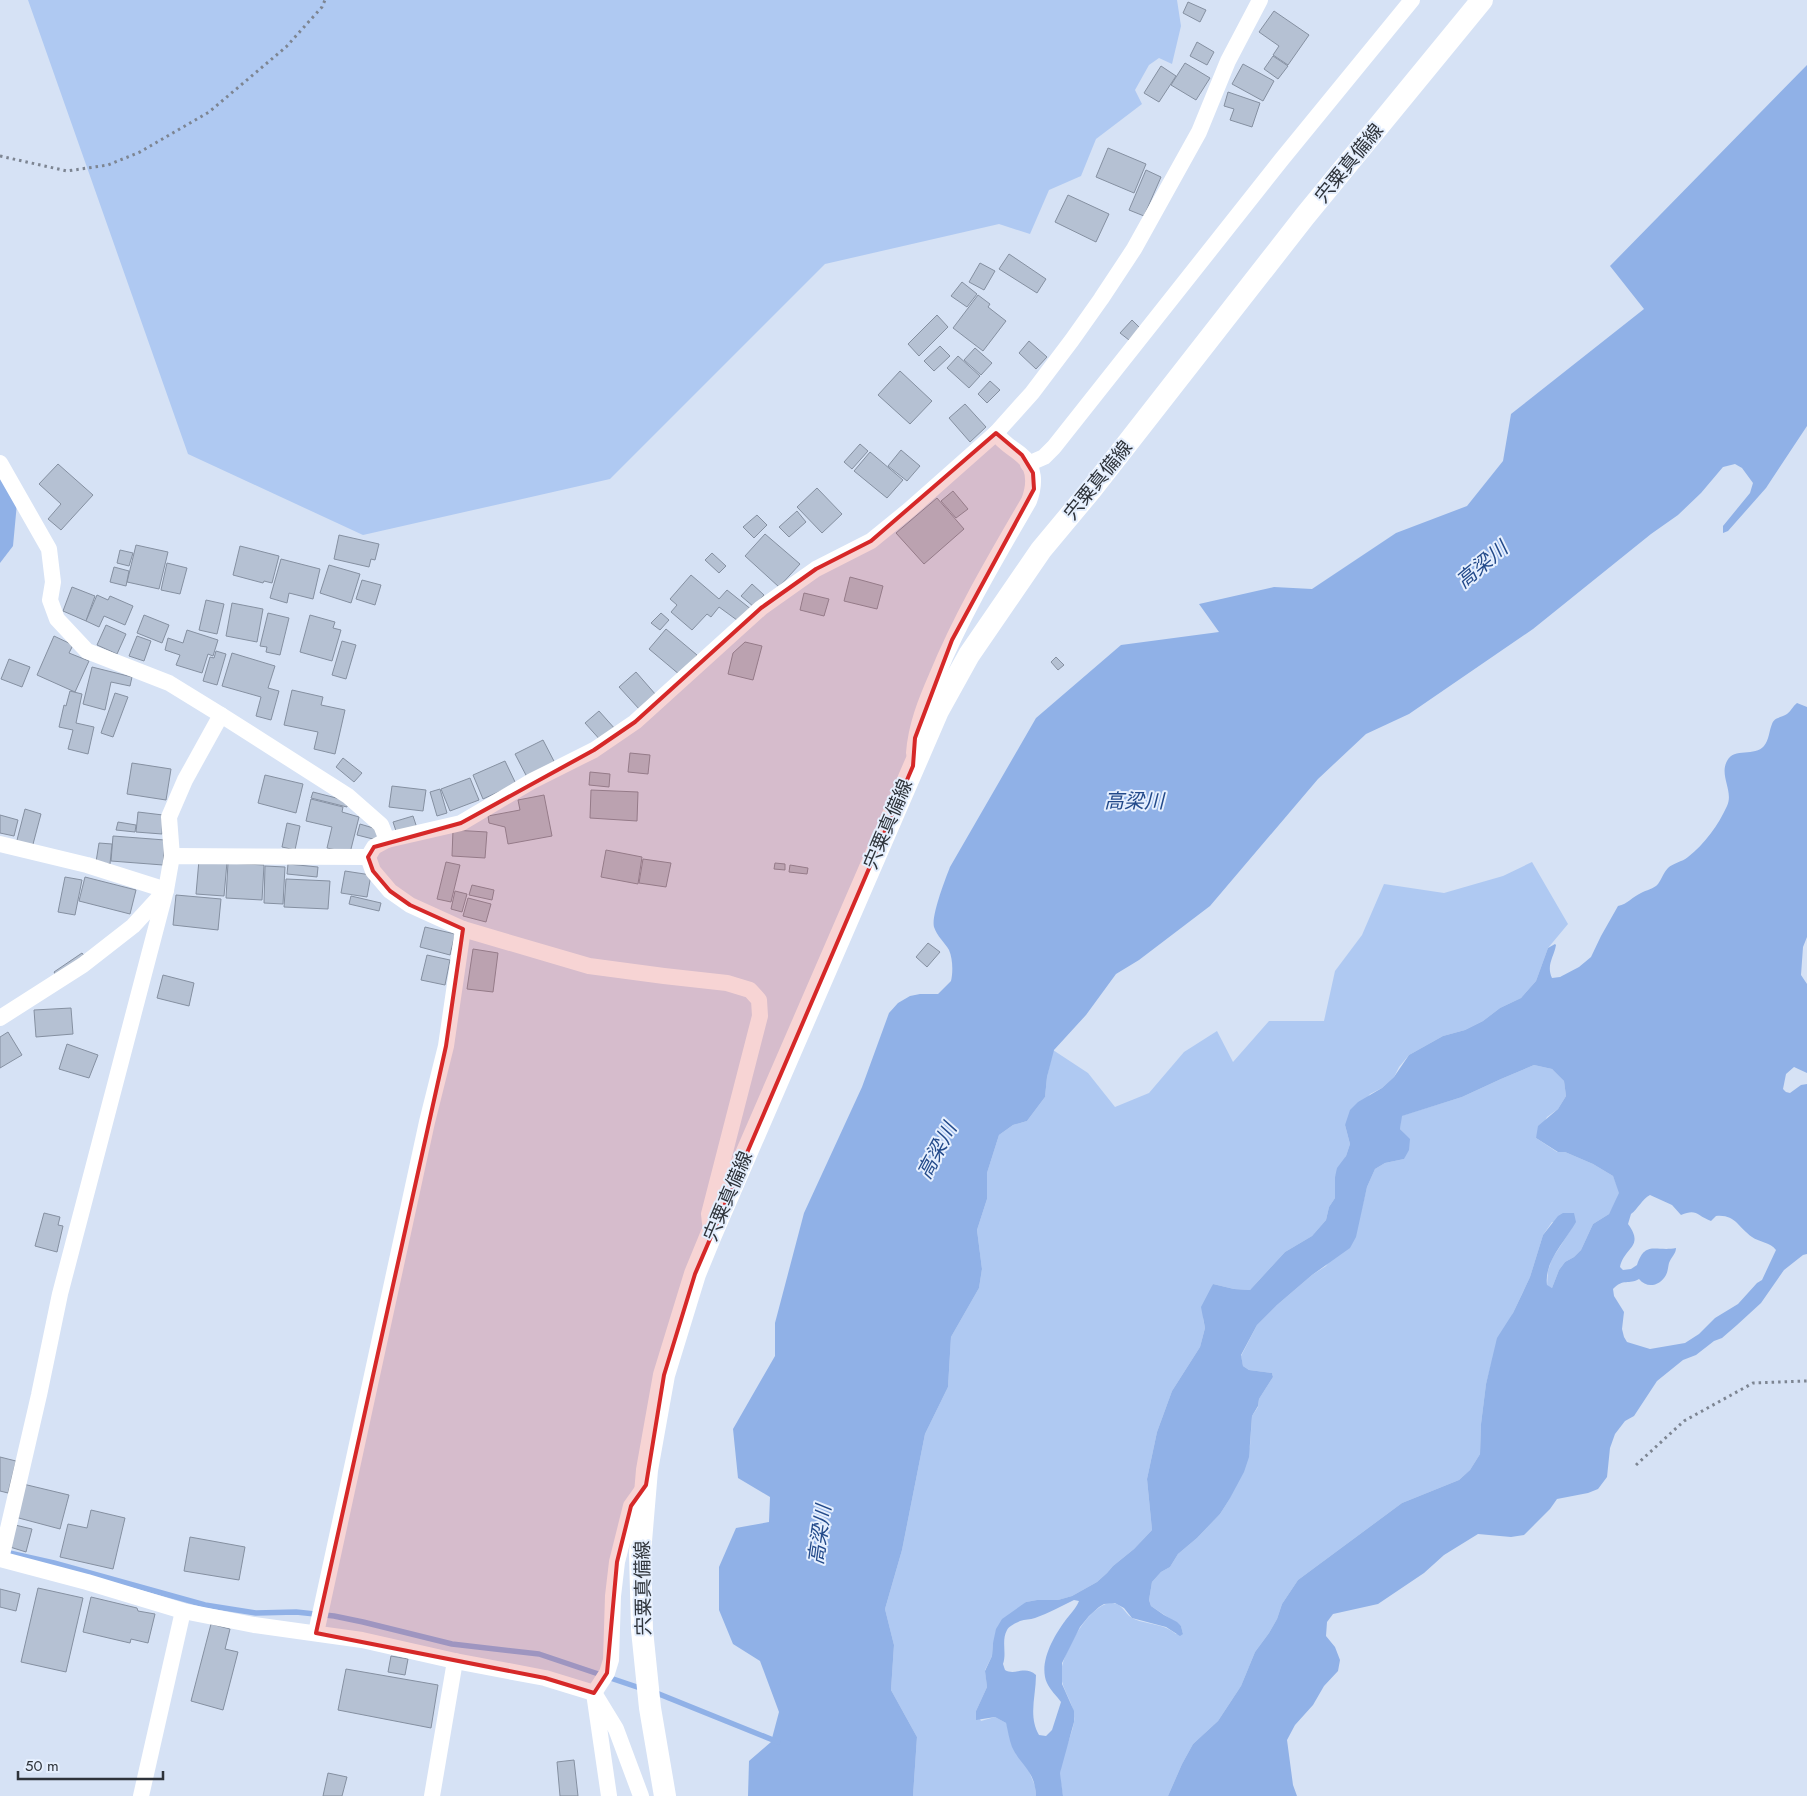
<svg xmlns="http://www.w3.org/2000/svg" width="1807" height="1796" font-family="Jost,'Noto Sans JP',sans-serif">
	<rect width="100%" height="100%" fill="#d6e2f5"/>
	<g fill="#afc9f2">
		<polygon points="28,0 1177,0 1181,26 1172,64 1159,58 1149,65 1135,90 1142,104 1096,139 1081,176 1049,190 1030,234 999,224 825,264 610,479 363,535 188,454"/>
		<polygon points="1532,862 1568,924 1548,948 1536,981 1521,998 1500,1008 1483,1021 1465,1030 1443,1036 1409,1055 1399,1067 1394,1077 1382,1088 1370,1094 1345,1125 1350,1144 1346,1156 1335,1177 1335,1198 1329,1207 1326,1220 1312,1236 1285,1252 1250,1290 1234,1289 1213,1284 1203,1318 1205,1328 1200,1347 1172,1391 1157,1432 1147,1479 1152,1530 1134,1549 1113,1566 1107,1573 1097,1582 1072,1596 1058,1600 1037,1600 1026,1602 993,1643 992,1656 985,1670 987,1687 976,1711 981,1721 995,1717 1006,1723 1019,1757 1028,1769 1035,1786 1036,1796 913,1796 917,1737 891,1690 894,1645 885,1609 902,1550 925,1434 948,1387 951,1337 979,1288 982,1269 977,1230 987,1199 987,1173 999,1135 1013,1125 1027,1121 1045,1097 1047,1077 1053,1050 1088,1073 1115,1107 1149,1093 1184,1052 1217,1031 1233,1062 1269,1021 1324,1021 1335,971 1362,935 1384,884 1444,893 1503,876"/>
		<path d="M1534,1065L1552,1069L1564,1081L1566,1096L1558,1109L1547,1117L1536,1138L1557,1152H1565L1593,1164L1613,1176L1620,1193L1609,1214L1593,1224L1581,1250L1574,1257L1565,1262L1559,1270L1552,1288L1547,1286L1548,1271L1552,1259L1572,1228L1552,1222L1543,1235L1530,1277L1513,1313L1491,1365L1486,1384L1481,1424L1480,1454L1470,1470L1459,1480L1402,1503L1298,1580L1282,1604L1277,1619L1269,1633L1255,1652L1241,1686L1218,1721L1193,1744L1182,1764L1168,1796H1063C1062,1789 1060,1781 1060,1773C1061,1756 1071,1739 1074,1722C1076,1704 1062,1692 1061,1675C1061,1655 1090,1601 1113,1603C1123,1604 1126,1616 1134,1619C1148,1625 1163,1623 1176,1634H1183L1181,1626L1151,1606L1149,1600L1152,1582L1161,1572L1170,1567L1178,1554L1197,1538L1220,1514L1229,1500L1250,1446L1252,1416L1258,1407L1259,1399L1273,1377L1272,1373L1249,1370L1243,1366L1241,1356L1257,1325L1277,1305L1312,1275L1326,1266L1358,1224L1367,1187L1375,1169L1385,1163L1404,1159L1409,1139L1400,1129L1401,1116L1462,1097L1501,1079Z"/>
	</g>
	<g fill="#90b1e7" fill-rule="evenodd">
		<path d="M1807,65V426L1766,488L1728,531L1723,533V526L1750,493L1753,483L1742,468L1735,464L1723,467L1701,493L1678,515L1651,534L1533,629L1409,714L1366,734L1318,779L1210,906L1139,960L1116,974L1086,1015L1054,1050L1047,1077L1045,1097L1027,1121L1013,1125L999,1135L987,1173V1199L977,1230L982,1269L979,1288L951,1337L948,1387L925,1434L902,1550L885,1609L894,1645L891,1690L917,1737L913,1796H748L749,1761L771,1742L779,1712L760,1661L733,1644L719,1610V1567L736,1528L769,1522L770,1497L738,1478L733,1429L775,1356V1323L804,1213L862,1087L889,1013L898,1003L910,996L920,994H938L951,981C953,973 953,959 949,950C945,943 937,936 934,927C931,916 945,880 950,867L1036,718L1121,645L1219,632L1199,604L1274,587L1312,589L1396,533L1467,506L1503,461L1511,414L1644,309L1610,266Z"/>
		<polygon points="0,477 17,503 13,546 0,563"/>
		<path d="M1797,703L1807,707V937L1803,947L1801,975L1807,984V1073L1794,1067L1786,1074L1783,1089L1786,1092L1790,1093L1801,1085L1807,1084V1254L1803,1255L1784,1270L1761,1303L1737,1325L1722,1338L1714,1341L1696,1355L1683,1360L1657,1381L1634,1416L1625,1421L1615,1434L1610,1448L1607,1477L1598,1489L1588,1493L1557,1499L1550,1509L1524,1535L1511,1537L1478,1534L1444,1555L1424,1573L1378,1604L1333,1614L1327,1622L1326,1636L1335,1647L1340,1660L1338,1671L1324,1686L1313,1705L1295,1725L1287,1740L1293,1785L1297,1796H1168L1182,1764L1193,1744L1218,1721L1241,1686L1255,1652L1269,1633L1277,1619L1282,1604L1298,1580L1402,1503L1459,1480L1470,1470L1480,1454L1481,1424L1486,1384L1497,1338L1513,1313L1523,1292L1530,1277L1543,1235L1558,1216L1563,1213H1574L1576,1222C1565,1242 1544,1261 1547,1285L1552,1288L1559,1270L1565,1262L1574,1257L1581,1250L1593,1224L1609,1214L1619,1193L1613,1176L1593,1164L1565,1152H1558L1536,1138L1538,1126L1558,1109L1566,1096L1564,1081L1552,1069L1534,1065L1501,1079L1462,1097L1402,1116L1400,1129L1410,1139L1409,1150L1404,1159L1385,1163L1375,1169L1367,1187L1356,1237L1350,1248L1312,1275L1277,1305L1257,1325L1241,1355L1243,1366L1249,1370L1272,1373L1273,1377L1259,1399L1258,1406L1252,1416L1249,1457L1244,1472L1229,1500L1220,1514L1197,1538L1178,1554L1170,1567L1161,1572L1152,1582L1149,1600L1151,1606L1164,1615L1177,1622L1181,1626L1183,1634L1180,1636L1166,1627L1132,1618L1124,1608L1115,1603L1104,1604L1099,1607L1089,1616L1080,1627L1062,1663V1684L1074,1711V1722L1060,1773L1063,1796H1036C1035,1770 1021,1766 1012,1747C1009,1739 1008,1731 1006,1723L995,1717L976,1720V1711L987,1687L985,1671L992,1656L993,1643L996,1629L1002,1619L1026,1602L1037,1600H1058L1072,1596L1097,1582L1107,1573L1113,1566L1134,1549L1152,1530L1147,1479L1157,1432L1172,1391L1200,1347L1205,1328L1201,1307L1213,1284L1234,1289L1250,1290L1285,1252L1312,1236L1326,1220L1329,1207L1335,1198V1177L1337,1168L1346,1156L1350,1144L1345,1125L1350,1110L1358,1102L1382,1088L1394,1077L1409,1055L1443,1036L1465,1030L1483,1021L1500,1008L1521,998L1536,981L1548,948L1555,944L1556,945C1554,957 1546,965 1552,978L1560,977L1579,967L1591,957L1601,936L1618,906C1628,904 1632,897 1641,893C1646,890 1654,889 1658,884C1662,879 1663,873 1668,868C1673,863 1682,862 1688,857C1704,845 1719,824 1727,806C1734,791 1719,776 1727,761C1734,747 1755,757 1764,746C1769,740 1769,731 1772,724C1774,717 1781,718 1787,714C1791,711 1793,706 1797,703ZM1650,1195L1672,1205L1681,1215C1697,1208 1697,1216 1711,1221L1716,1216C1735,1214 1738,1227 1752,1237C1759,1242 1770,1242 1776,1250L1762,1280L1757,1283L1738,1304L1715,1318L1699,1334L1685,1343L1650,1349L1627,1342L1624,1337L1622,1329L1624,1312L1614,1296L1613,1289C1623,1278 1629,1285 1639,1279C1647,1289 1660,1286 1666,1275C1668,1271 1668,1267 1669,1263C1671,1257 1676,1254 1676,1248C1656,1252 1645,1240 1637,1265L1631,1269L1623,1270L1620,1267C1624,1247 1645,1247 1628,1224L1631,1214C1638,1209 1642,1199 1650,1195ZM1074,1600L1079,1601C1075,1610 1070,1614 1065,1621C1054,1636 1038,1663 1047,1683C1050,1690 1057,1696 1061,1702L1052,1730L1046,1736L1039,1735C1028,1716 1036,1696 1036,1675C1025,1665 1015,1676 1005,1670L1003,1664C1007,1653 1001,1641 1007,1630C1009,1626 1016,1623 1020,1621C1025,1619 1030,1620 1035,1618C1049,1613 1061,1606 1074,1600Z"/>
	</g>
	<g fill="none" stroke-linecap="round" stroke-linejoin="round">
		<g stroke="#90b1e7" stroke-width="5.5">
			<polyline points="5,1552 54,1563 205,1605 256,1613 296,1612 334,1616 363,1622 452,1644 539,1654 643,1689"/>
			<polyline points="654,1692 778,1742"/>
		</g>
	</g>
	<g fill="#b5c1d3" stroke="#8590a1">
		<polygon points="1188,2 1206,10 1200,22 1183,13"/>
		<polygon points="1274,11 1309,35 1288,65 1273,55 1279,46 1259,32"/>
		<polygon points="1197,42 1214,52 1207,65 1190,56"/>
		<polygon points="1273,56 1288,66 1278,79 1264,69"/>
		<polygon points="1185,63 1210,78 1196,100 1171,85"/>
		<polygon points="1243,64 1274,81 1263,101 1232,84"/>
		<polygon points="1161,66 1176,76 1159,102 1144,93"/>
		<polygon points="1228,92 1260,103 1252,127 1230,120 1234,109 1224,106"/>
		<polygon points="1108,148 1146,164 1134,193 1096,177"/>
		<polygon points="1146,170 1161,177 1144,216 1129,210"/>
		<polygon points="1068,195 1109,214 1096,242 1055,222"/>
		<polygon points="1009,254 1046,279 1037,293 999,269"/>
		<polygon points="980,263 995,271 984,290 969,282"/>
		<polygon points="962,282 977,294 967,307 951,296"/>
		<polygon points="978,295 990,304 988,307 1006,321 983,351 953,328"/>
		<polygon points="937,315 948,327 919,356 908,344"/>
		<polygon points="1132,320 1140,328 1129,340 1120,333"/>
		<polygon points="1029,341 1047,357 1036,369 1019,353"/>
		<polygon points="940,346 950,356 934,371 924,361"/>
		<polygon points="975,348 992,363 981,375 964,360"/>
		<polygon points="958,356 980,376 969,388 947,368"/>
		<polygon points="900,371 932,401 910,424 878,395"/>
		<polygon points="990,381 1000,390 987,403 978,394"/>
		<polygon points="965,404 986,427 970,442 949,418"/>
		<polygon points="860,444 868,451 852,469 844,462"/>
		<polygon points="901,450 920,466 907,481 888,466"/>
		<polygon points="870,452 903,480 887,498 854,471"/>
		<polygon points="58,464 93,495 61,530 48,519 61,504 39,484"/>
		<polygon points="817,488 842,514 822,533 797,507"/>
		<polygon points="953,491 968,509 956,518 941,501"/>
		<polygon points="937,498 964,529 924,564 896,533"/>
		<polygon points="797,511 806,522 789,537 779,527"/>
		<polygon points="757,515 767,525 754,538 743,527"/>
		<polygon points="765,534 800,564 779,587 745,556"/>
		<polygon points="339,535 379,544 375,560 371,559 369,567 334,559"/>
		<polygon points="136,545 168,552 159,589 127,582"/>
		<polygon points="240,546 279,556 272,583 264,581 263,583 233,575"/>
		<polygon points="120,550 133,553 129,566 117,563"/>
		<polygon points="712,553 726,566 719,573 705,560"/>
		<polygon points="281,559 320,569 313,599 289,593 287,603 270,598"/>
		<polygon points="167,563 187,568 180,594 161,590"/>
		<polygon points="329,565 360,574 351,603 320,593"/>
		<polygon points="114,567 129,571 126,586 110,582"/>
		<polygon points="691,575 719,599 727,590 752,610 741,623 719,607 711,617 707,614 692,630 671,612 677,605 670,599"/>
		<polygon points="850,577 883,586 877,609 844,601"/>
		<polygon points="362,580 381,585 375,605 356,599"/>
		<polygon points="752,584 764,595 754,607 741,596"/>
		<polygon points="72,587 95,596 86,621 63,611"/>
		<polygon points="804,593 829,599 824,616 800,610"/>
		<polygon points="97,595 108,600 110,596 133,606 125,625 104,616 99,627 86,621"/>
		<polygon points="206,600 224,604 217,634 199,630"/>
		<polygon points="232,603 263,609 257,642 226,636"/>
		<polygon points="268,613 289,618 280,655 266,652 267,647 260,646"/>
		<polygon points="661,613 669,620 660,630 651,623"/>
		<polygon points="144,615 169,625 162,643 137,633"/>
		<polygon points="310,615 335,622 333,628 341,630 332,661 300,652"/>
		<polygon points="106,625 126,634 117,654 97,645"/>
		<polygon points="666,629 697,655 680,675 649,649"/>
		<polygon points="187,630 218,640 213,656 208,654 202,673 176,665 180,655 165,650 168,638 183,643"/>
		<polygon points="54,636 73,645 69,653 89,661 75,692 37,675"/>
		<polygon points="137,636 151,641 144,661 129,656"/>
		<polygon points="342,641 356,645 346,679 332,675"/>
		<polygon points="745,642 762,646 753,680 728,674 733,653"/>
		<polygon points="216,651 226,654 217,685 203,681 210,657 214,658"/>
		<polygon points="232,653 275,666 268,688 279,691 271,720 256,716 261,697 222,686"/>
		<polygon points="1056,657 1064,665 1058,670 1051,662"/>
		<polygon points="9,659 30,667 22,687 1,679"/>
		<polygon points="92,667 132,677 130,686 111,682 105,710 83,704"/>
		<polygon points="636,672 656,695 640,710 619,687"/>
		<polygon points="292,690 323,697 321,705 345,710 335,754 314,749 318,732 284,725"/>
		<polygon points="70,691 82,694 76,723 94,727 88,754 68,749 73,730 59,727 64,705 66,706"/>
		<polygon points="115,693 128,697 113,737 101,733"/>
		<polygon points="599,711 616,730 602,742 585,723"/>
		<polygon points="543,740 556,765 528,779 515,754"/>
		<polygon points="630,753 650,755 648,774 628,772"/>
		<polygon points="343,758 362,773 354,782 336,767"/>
		<polygon points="505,761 516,784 483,799 473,775"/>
		<polygon points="132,763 171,769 166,800 127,794"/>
		<polygon points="590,772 610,774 609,787 589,785"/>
		<polygon points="265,775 303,784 296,813 258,803"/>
		<polygon points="470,778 479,800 450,811 441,789"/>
		<polygon points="392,786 426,790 423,811 389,807"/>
		<polygon points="440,789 447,813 437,816 430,792"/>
		<polygon points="591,790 638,792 637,821 590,818"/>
		<polygon points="313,792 348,801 347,807 311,798"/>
		<polygon points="544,795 552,836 508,844 505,827 489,823 488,816 520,810 518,800"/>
		<polygon points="311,799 343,807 342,812 359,817 350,853 327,848 332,827 306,821"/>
		<polygon points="25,809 41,814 32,848 16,844"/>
		<polygon points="138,812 163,815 162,834 136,832"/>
		<polygon points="0,815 18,820 14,836 0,833"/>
		<polygon points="413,816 417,828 397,834 393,822"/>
		<polygon points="118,822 136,825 135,832 116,830"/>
		<polygon points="287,823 300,826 295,850 282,847"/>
		<polygon points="360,824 380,830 377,840 357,835"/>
		<polygon points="453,830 487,832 485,858 452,856"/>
		<polygon points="113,836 165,840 163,865 111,861"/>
		<polygon points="99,843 112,844 110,864 96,862"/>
		<polygon points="606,850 642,857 638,884 601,877"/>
		<polygon points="643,859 671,863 666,887 639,883"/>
		<polygon points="199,860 227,862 224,896 196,894"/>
		<polygon points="446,862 460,865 451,902 437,899"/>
		<polygon points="228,863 264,865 262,900 226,898"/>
		<polygon points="775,863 785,864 785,870 774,869"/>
		<polygon points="288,864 318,867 317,877 287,874"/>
		<polygon points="790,865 808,868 807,874 789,872"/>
		<polygon points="265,866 285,867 283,904 264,903"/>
		<polygon points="345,871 371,875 367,897 341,893"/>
		<polygon points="65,877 82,880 75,915 58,912"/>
		<polygon points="85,877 136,890 130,914 79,901"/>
		<polygon points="286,879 330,881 328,909 284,907"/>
		<polygon points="472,885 494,890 492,900 469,895"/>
		<polygon points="455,891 467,894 462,912 451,909"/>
		<polygon points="176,895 221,899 218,930 173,925"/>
		<polygon points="351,896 381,903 379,911 349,904"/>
		<polygon points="468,898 491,904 486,922 463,916"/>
		<polygon points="425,927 455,934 450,955 420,947"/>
		<polygon points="928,943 940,952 927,967 916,957"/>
		<polygon points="473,949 498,953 493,992 467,989"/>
		<polygon points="82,953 86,958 58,978 54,972"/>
		<polygon points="427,955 450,960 445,985 421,980"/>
		<polygon points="163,975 194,983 189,1006 157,998"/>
		<polygon points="71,1008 73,1034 36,1037 34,1010"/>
		<polygon points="8,1032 22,1055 0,1068 0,1037"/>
		<polygon points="67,1044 98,1055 89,1078 59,1069"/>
		<polygon points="44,1213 60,1217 58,1225 63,1226 57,1252 35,1246"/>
		<polygon points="0,1457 16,1461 8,1493 0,1491"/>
		<polygon points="23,1484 69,1495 60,1529 15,1517"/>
		<polygon points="91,1510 125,1518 113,1569 60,1557 68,1524 87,1528"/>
		<polygon points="15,1525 32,1529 26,1552 10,1547"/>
		<polygon points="190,1537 245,1547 239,1580 184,1571"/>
		<polygon points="38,1588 83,1598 66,1672 21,1662"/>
		<polygon points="0,1589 20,1594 16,1611 0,1607"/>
		<polygon points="91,1597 137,1608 138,1611 155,1614 148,1643 131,1639 130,1643 83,1632"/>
		<polygon points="211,1624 230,1629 225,1649 238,1652 223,1710 191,1701"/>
		<polygon points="391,1656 408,1659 405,1675 388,1672"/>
		<polygon points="346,1669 438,1685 431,1728 338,1710"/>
		<polygon points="574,1760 578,1796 560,1796 557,1762"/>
		<polygon points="328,1773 347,1777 342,1796 323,1796"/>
	</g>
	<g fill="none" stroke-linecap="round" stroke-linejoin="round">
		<g stroke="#7d8592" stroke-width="3" stroke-dasharray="2.5 4" stroke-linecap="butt">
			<polyline points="0,156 67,171 108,165 140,152 209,112 286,47 322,7 325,0"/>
			<polyline points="1636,1465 1684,1421 1753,1383 1807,1381"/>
		</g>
		<g stroke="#fff" stroke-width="16">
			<polyline points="0,463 49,549 53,582 50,600 57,619 87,651 169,683 221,715 348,796 381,825 387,840"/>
			<polyline points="1028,464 1044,457 1054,447 1282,159 1412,0"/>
			<path d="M914,753C916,726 926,701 937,676C962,615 996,558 1029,501C1035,485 1036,466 1020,454C1011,447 1003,443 996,433"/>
			<polyline points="0,844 87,865 166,890 60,1294 39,1395 1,1559"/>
			<polyline points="172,856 169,817 185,780 221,715"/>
			<polyline points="0,1018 83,965 133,926 166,890 172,856 368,857"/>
			<polyline points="711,1233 709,1214 760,1016 759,1000 750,990 727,983 664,976 589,966 463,929 410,905 390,891 373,871 368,857 374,847 387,840 461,823 532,781 594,750 635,722 761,608 816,569 871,541 909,510 996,433 1032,393 1072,340 1101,299 1134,249 1199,132 1228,61 1260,0"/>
			<polyline points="0,1559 87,1582 183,1611 254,1625 362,1640 455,1661 545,1678 594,1693 616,1729 641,1796"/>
			<polyline points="316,1633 427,1122 446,1046 463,929"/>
			<polyline points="141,1796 183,1611"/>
			<polyline points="432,1796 455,1661"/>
			<polyline points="609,1796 594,1693 607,1673 611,1660 613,1596 617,1562 631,1506 646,1485"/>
		</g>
		<polyline stroke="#fff" stroke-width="22" points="665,1796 650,1708 642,1630 640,1553 647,1470 664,1375 695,1274 711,1235 938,711 969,655 1041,550 1091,490 1305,216 1482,0"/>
	</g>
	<path fill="#d62828" fill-opacity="0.2" stroke="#d62828" stroke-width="4" stroke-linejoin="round" d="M996,433L1022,455L1033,473L1034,489L952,640L915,738L913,766L695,1274L664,1375L646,1485L631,1506L617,1562L607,1673L594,1693L545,1678L316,1633L446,1046L463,929L410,905L390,891L373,871L368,857L374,847L461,823L594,750L635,722L761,608L816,569L871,541Z"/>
	<g text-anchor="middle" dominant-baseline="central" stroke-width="4" stroke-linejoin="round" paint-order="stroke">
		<g font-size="19" fill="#2e333a" stroke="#e5effe">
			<text transform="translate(1349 163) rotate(-51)">宍粟真備線</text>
			<text transform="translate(1098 480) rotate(-51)">宍粟真備線</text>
			<text transform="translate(888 824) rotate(-67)">宍粟真備線</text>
			<text transform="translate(728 1196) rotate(-67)">宍粟真備線</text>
			<text transform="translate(643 1588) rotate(-91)">宍粟真備線</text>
		</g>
		<g font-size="20" font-style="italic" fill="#234a8a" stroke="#e5effe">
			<text transform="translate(1482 565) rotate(-40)">高梁川</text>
			<text x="1134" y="801">高梁川</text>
			<text transform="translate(937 1151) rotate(-62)">高梁川</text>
			<text transform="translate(820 1535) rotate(-82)">高梁川</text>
		</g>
	</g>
	<path d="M18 1771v8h145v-8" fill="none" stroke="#2e333a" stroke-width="2.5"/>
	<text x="25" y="1771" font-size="15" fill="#2e333a" stroke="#e5effe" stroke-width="4" paint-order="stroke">50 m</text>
</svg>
